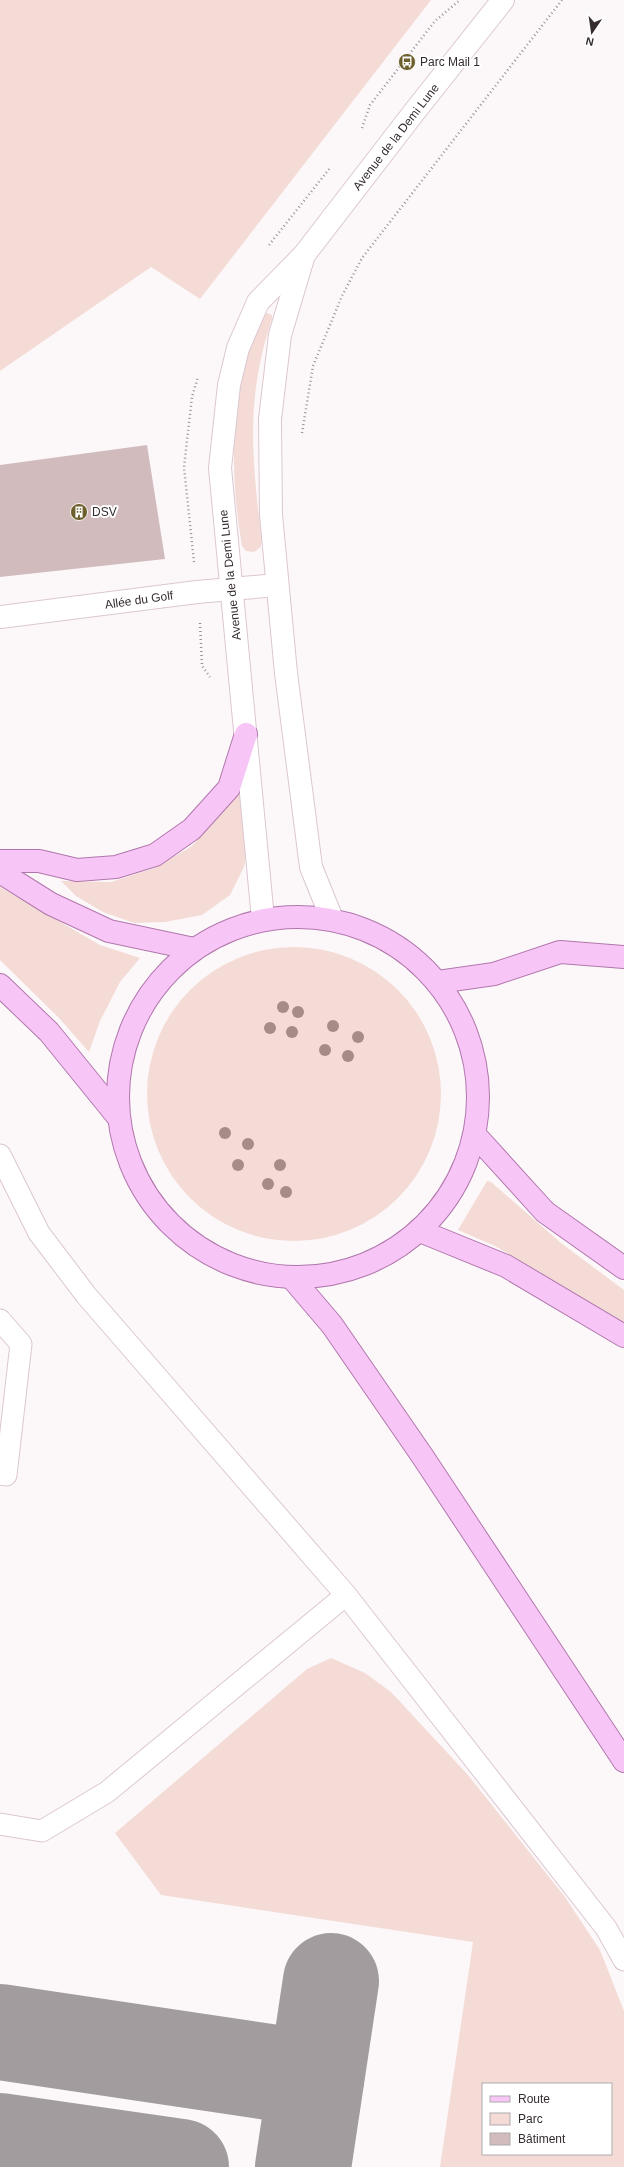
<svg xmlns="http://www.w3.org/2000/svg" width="624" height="2167" font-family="Arial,sans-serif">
	<rect width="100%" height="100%" fill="#fcf8fa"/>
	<g fill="#f4dbd6" fill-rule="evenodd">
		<polygon points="0,0 431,0 200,299 151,267 0,371"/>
		<path d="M267,313L272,315V319C245,399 252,460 262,542L260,548L254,552L246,551L242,546C231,482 230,420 247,357C251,343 256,323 267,313Z"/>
		<polygon points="239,779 250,829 244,867 230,895 202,915 165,922 134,923 103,912 76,896 61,881 111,882 155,868 192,846 224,809"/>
		<polygon points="0,887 100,945 140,958 120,982 100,1021 89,1052 59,1018 0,960"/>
		<circle cx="294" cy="1094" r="147"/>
		<polygon points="487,1181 491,1182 561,1243 624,1290 624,1322 495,1246 458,1230"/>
		<path d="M331,1658L365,1673L391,1692L468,1775L565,1897L600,1950L624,2011V2167H440L473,1942L161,1895L115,1833L307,1669ZM483,2084H611V2154H483Z"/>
	</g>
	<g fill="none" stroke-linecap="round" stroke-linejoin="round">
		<g stroke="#a29c9f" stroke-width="96">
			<polyline points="0,2032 316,2079"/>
			<polyline points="0,2141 181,2167"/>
			<polyline points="303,2167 331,1981"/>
		</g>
	</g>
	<polygon fill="#d1bbbd" points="147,445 165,559 0,577 0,465"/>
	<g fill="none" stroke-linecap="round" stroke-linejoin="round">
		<g stroke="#dcc7d1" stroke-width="23">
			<g id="lane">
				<polyline points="0,1155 39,1233 86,1295 346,1595 606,1928 624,1960"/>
				<polyline points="0,1320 21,1344 6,1475 0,1474"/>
				<polyline points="0,1824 42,1831 107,1792 346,1595"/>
			</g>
		</g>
		<g stroke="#dcc7d1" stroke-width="24">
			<g id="street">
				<polyline points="303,258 280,335 270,419 271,515 286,673 311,867 332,919"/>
				<polyline points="0,617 197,592 277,585"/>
				<polyline points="263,919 220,468 229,385 238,348 258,302 304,255 415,111 503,0"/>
			</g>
		</g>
		<g stroke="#b177ac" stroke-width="24">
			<g id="primary">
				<polyline points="0,861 39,861 77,870 116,867 155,855 192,829 229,788 246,734"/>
				<polyline points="0,872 51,904 109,931 194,949"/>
				<circle cx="298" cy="1097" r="180"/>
				<polyline points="438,982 494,974 560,952 624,957"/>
				<polyline points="0,985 49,1032 118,1117"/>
				<polyline points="476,1136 545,1212 624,1268"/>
				<polyline points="420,1231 506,1266 624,1336"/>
				<polyline points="292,1278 332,1325 423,1457 624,1761"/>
			</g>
		</g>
		<g stroke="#989295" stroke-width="2.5" stroke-dasharray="1 3" stroke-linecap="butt">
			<polyline points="362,128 370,105 435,21 460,0"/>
			<polyline points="269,245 330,168"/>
			<polyline points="302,433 313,366 342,296 362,258 562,0"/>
			<polyline points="194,562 184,467 192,397 198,377"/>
			<polyline points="200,623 202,666 210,677"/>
		</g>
		<use href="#lane" stroke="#fff" stroke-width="21"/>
		<use href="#street" stroke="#fff" stroke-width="22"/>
		<use href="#primary" stroke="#f8c6f6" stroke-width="22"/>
	</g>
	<g fill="#a68b87">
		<circle cx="283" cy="1007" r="6"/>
		<circle cx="298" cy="1012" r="6"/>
		<circle cx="333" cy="1026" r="6"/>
		<circle cx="270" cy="1028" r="6"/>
		<circle cx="292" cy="1032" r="6"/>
		<circle cx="358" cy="1037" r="6"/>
		<circle cx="325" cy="1050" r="6"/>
		<circle cx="348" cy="1056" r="6"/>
		<circle cx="225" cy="1133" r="6"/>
		<circle cx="248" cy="1144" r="6"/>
		<circle cx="238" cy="1165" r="6"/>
		<circle cx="280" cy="1165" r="6"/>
		<circle cx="268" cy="1184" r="6"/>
		<circle cx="286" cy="1192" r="6"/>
	</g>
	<defs>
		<g id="bus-disc" transform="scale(0.9)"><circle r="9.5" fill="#6d5f2c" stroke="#fff"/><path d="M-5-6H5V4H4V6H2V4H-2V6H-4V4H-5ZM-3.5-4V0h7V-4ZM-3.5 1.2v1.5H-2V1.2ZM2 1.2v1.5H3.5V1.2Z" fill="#fff"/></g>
		<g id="building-disc" transform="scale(0.9)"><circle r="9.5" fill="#6d5f2c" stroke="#fff"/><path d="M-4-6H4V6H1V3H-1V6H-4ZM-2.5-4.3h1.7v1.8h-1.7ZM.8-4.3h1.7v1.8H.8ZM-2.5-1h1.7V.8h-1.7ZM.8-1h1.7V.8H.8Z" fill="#fff"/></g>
	</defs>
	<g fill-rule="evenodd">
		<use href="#bus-disc" x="407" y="62"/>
		<use href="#building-disc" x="79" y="512"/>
	</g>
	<g text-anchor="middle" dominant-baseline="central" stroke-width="4" stroke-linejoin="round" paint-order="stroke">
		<g font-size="12" fill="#342c2f" stroke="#fff" text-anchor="start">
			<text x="420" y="62">Parc Mail 1</text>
			<text x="92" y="512">DSV</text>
		</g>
		<g font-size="12" fill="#342c2f" stroke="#fff">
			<text transform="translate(396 137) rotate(-52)">Avenue de la Demi Lune</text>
			<text transform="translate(230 575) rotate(-96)">Avenue de la Demi Lune</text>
			<text transform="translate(139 600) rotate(-8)">Allée du Golf</text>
		</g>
	</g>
	<rect x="482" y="2083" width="130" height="72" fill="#ffffff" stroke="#aeabac"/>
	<rect x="490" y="2096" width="20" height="6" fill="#f8c6f6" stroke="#aeabac"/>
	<text x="518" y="2103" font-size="12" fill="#342c2f">Route</text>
	<rect x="490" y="2113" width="20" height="12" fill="#f4dbd6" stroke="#aeabac"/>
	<text x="518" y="2123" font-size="12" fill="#342c2f">Parc</text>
	<rect x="490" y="2133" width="20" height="12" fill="#d1bbbd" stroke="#aeabac"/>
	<text x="518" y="2143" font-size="12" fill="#342c2f">Bâtiment</text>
	<g transform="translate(592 32) rotate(193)" stroke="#ffffff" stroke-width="3" paint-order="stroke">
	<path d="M0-3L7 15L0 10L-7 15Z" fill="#342c2f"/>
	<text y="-6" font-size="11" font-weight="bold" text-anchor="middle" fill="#342c2f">N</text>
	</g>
</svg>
